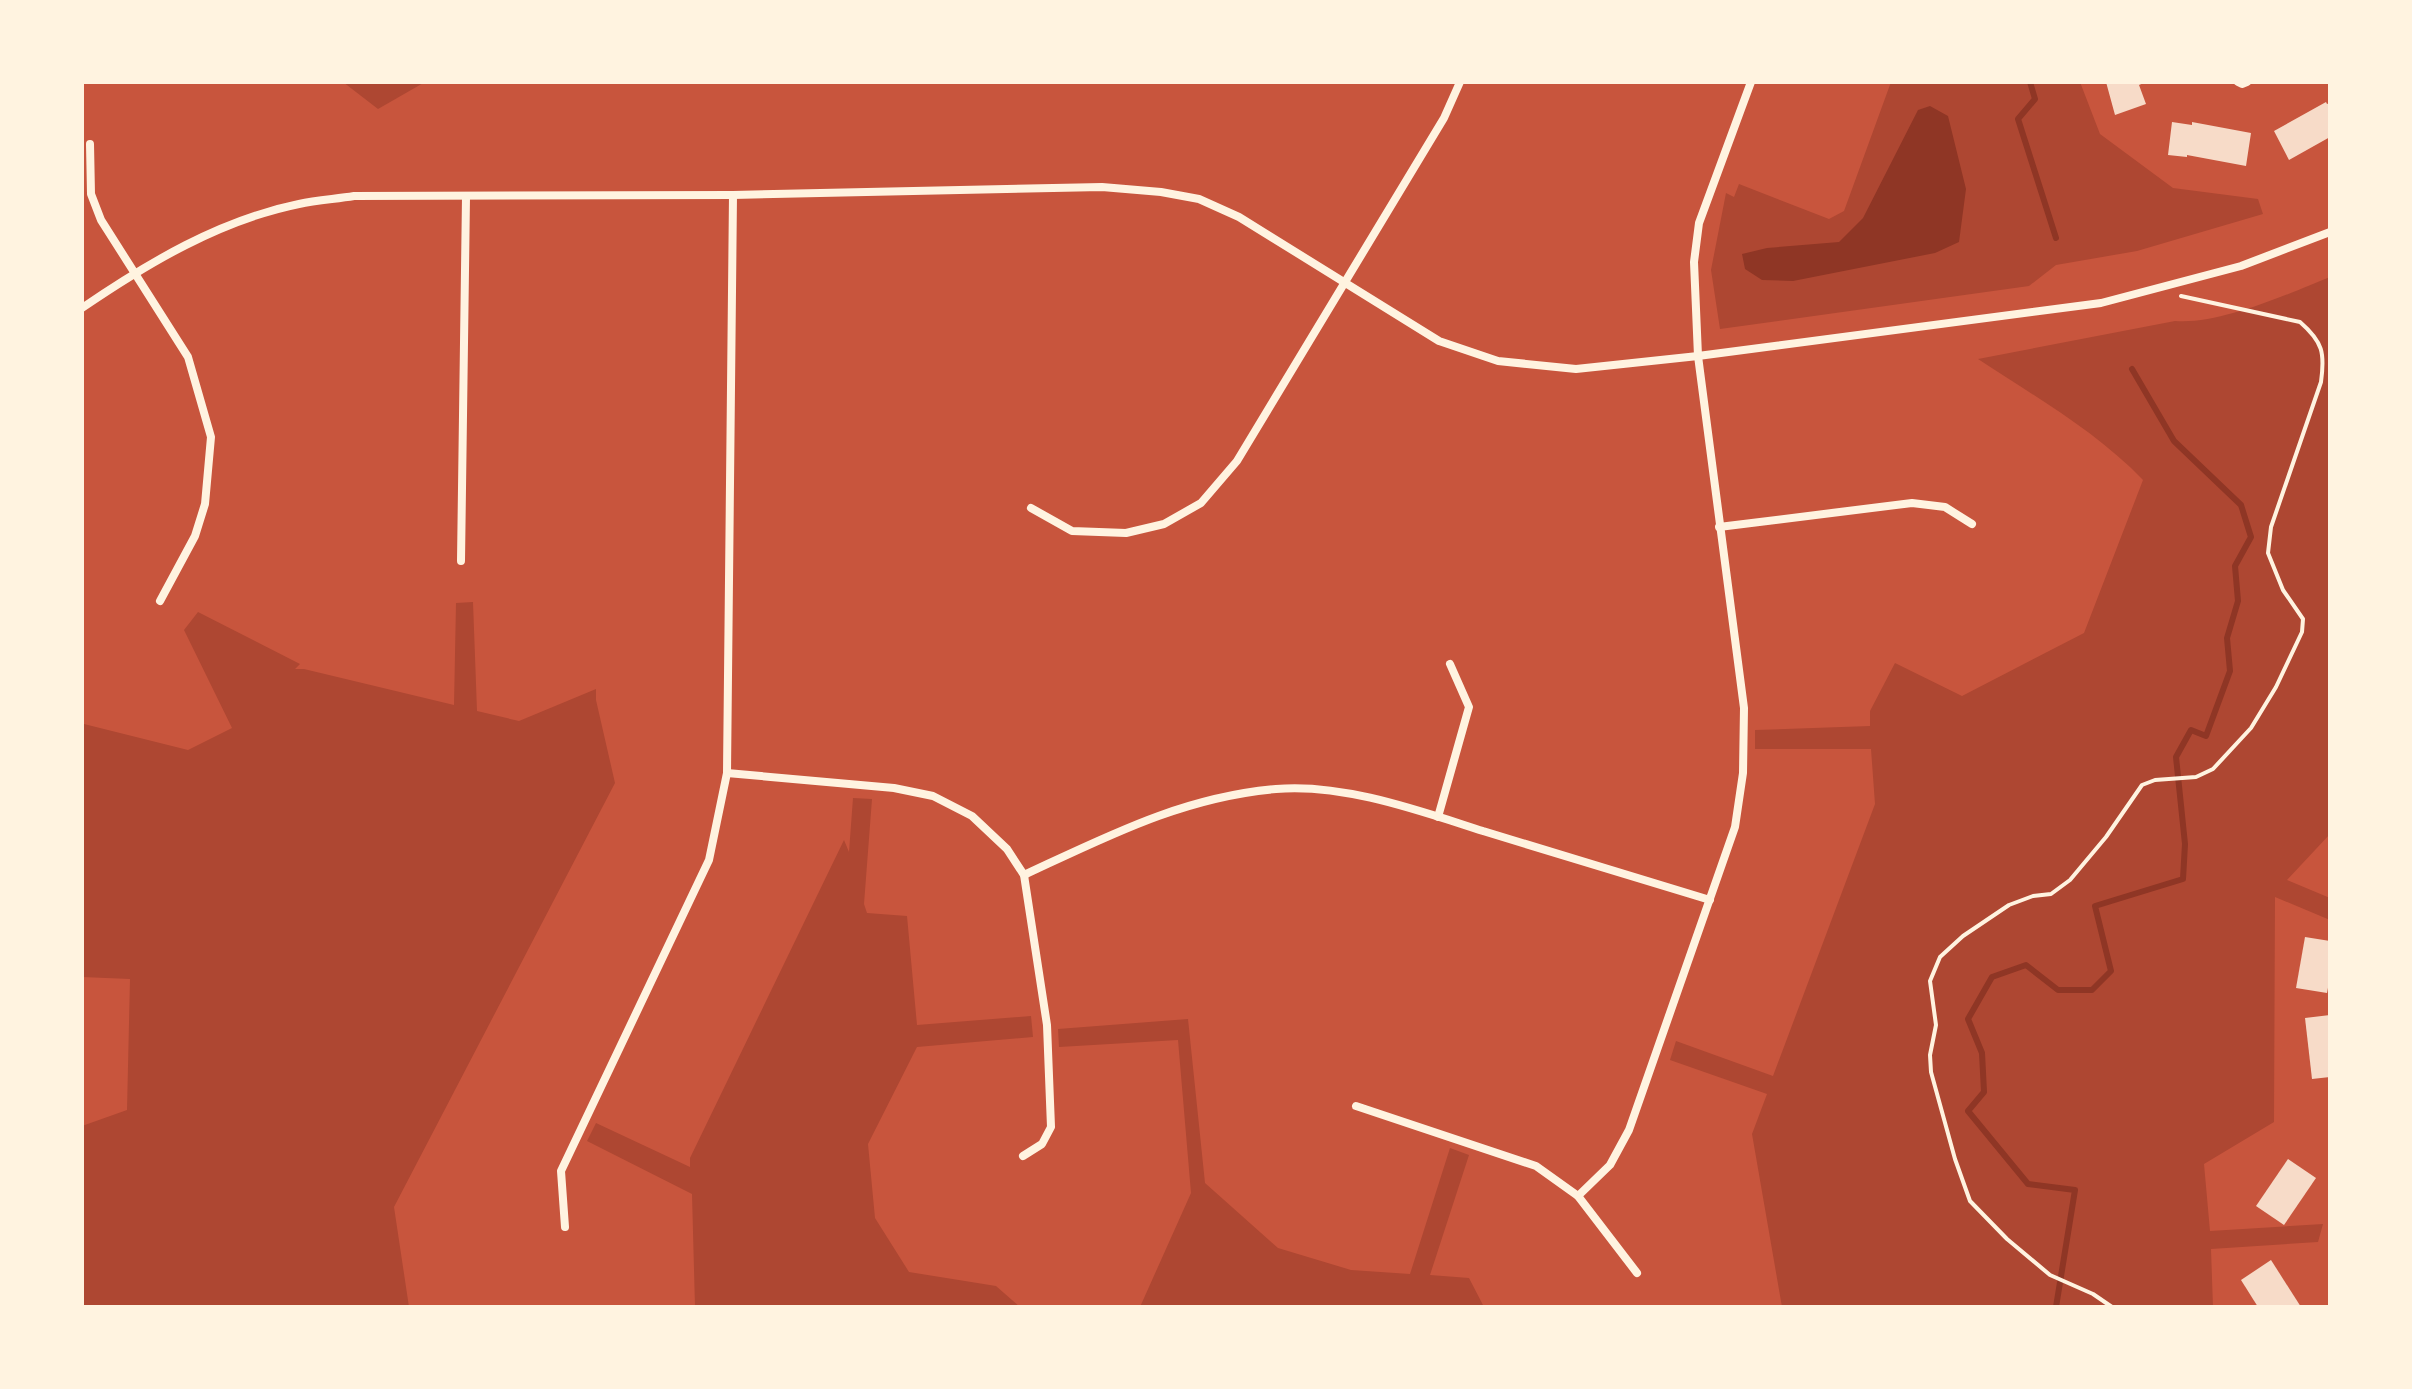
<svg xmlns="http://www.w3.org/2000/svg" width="2412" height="1389" font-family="Commissioner,sans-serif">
	<rect width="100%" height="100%" fill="#c8553d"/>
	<g fill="#ae4732">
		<polygon points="343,82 425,82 378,109"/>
		<polygon points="1891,82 2080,82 2100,134 2173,188 2258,199 2263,214 2137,251 2056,265 2029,286 1720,329 1711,270 1726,193 1734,197 1739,184 1829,219 1844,211"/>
		<path d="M2330,277V834L2287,880L2330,898V920L2275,897L2274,1122L2204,1164L2210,1231L2323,1224L2318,1242L2211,1249L2213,1307H1782L1752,1134L1767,1094L1670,1060L1676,1041L1773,1076L1875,804L1871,749H1755V730L1870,726V711L1895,663L1962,696L2084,633L2143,480C2096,431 2034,396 1978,359L2175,321C2219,325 2288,294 2330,277Z"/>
		<polygon points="473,602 477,711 519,721 596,689 596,700 615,783 394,1207 409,1307 82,1307 82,1126 127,1110 130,979 82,977 82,743 84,724 188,750 232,728 184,630 198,612 300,664 295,669 304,669 454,705 456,603"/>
		<polygon points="853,798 872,799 864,904 867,913 907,916 917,1025 1031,1016 1033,1037 917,1047 868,1144 875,1218 909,1272 996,1286 1020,1307 695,1307 692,1194 587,1141 596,1123 690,1167 690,1158 844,840 849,852"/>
		<polygon points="1188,1019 1205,1183 1278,1248 1351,1270 1410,1274 1450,1148 1469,1155 1430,1275 1469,1278 1484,1307 1140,1307 1191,1193 1178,1040 1059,1047 1058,1029"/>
	</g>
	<polygon fill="#8f3625" points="1930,106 1948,116 1966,189 1959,242 1935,253 1793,281 1762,280 1745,269 1742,254 1767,248 1839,242 1863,218 1918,110"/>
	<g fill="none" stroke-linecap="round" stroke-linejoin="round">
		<g stroke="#8f3625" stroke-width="6">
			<polyline points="2030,82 2035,99 2018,119 2056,238"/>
			<polyline points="2056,1307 2075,1190 2028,1184 1968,1111 1984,1092 1982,1053 1968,1019 1992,977 2026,965 2058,990 2092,990 2111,971 2095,906 2183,879 2185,844 2176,757 2191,730 2206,736 2230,671 2227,638 2238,601 2235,566 2251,537 2241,505 2174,441 2132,369"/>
		</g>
	</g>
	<g fill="#f7dbc8">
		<polygon points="2106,82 2146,82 2139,85 2146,104 2115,115"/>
		<polygon points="2326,102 2327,104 2330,103 2330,137 2289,160 2274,131"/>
		<polygon points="2172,122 2192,125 2192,122 2251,133 2246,166 2187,155 2187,157 2168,155"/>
		<polygon points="2305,937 2330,941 2330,977 2327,993 2296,988"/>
		<polygon points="2330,1015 2330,1077 2312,1079 2305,1018"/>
		<polygon points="2288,1159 2316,1178 2284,1225 2256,1206"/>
		<polygon points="2271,1260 2301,1307 2258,1307 2241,1280"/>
	</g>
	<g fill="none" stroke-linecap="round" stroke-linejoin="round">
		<path stroke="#fff3e0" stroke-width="4" d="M2112,1307L2093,1294L2050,1275L2007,1239L1970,1201L1955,1159L1931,1072L1930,1055L1936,1025L1930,981L1940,957L1963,936L2009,905L2033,896L2051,894L2070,880L2106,837L2142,785L2155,780L2196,777L2213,769L2251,728L2276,687L2302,632L2303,619L2283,590L2268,553L2271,527L2321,382C2325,353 2323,342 2300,322L2181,296"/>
		<g stroke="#fff3e0" stroke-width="8">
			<polyline points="2238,82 2242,84 2247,82"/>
			<polyline points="90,144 91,194 101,220 188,357 211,437 205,504 195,536 160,601"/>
			<path d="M82,308C148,263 220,220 299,204C317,200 336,199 354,196L733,195L1102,187L1161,192L1199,199L1239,217L1439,341L1498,361L1576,369L1698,356L2101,303L2241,266L2330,232"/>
			<polyline points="1031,508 1072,531 1126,533 1164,524 1201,503 1237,461 1444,118 1460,82"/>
			<polyline points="1719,527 1912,503 1945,507 1972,524"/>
			<polyline points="461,561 466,197"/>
			<polyline points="727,773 894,788 933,796 972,816 1007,849 1024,875 1047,1025 1051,1127 1042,1144 1023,1156"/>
			<polyline points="1438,817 1469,707 1450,664"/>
			<path d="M1024,875C1108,836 1183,797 1276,789C1343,783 1420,811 1483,831C1559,854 1635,877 1710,900"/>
			<polyline points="1356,1106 1536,1166 1578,1196 1637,1273"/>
			<polyline points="1578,1196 1610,1165 1629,1130 1735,827 1743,773 1744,708 1698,356 1694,262 1699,223 1751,82"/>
			<polyline points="565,1227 561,1171 709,860 727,773 733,195"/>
		</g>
	</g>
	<rect width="2412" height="1389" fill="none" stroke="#fff3e0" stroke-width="168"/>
</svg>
